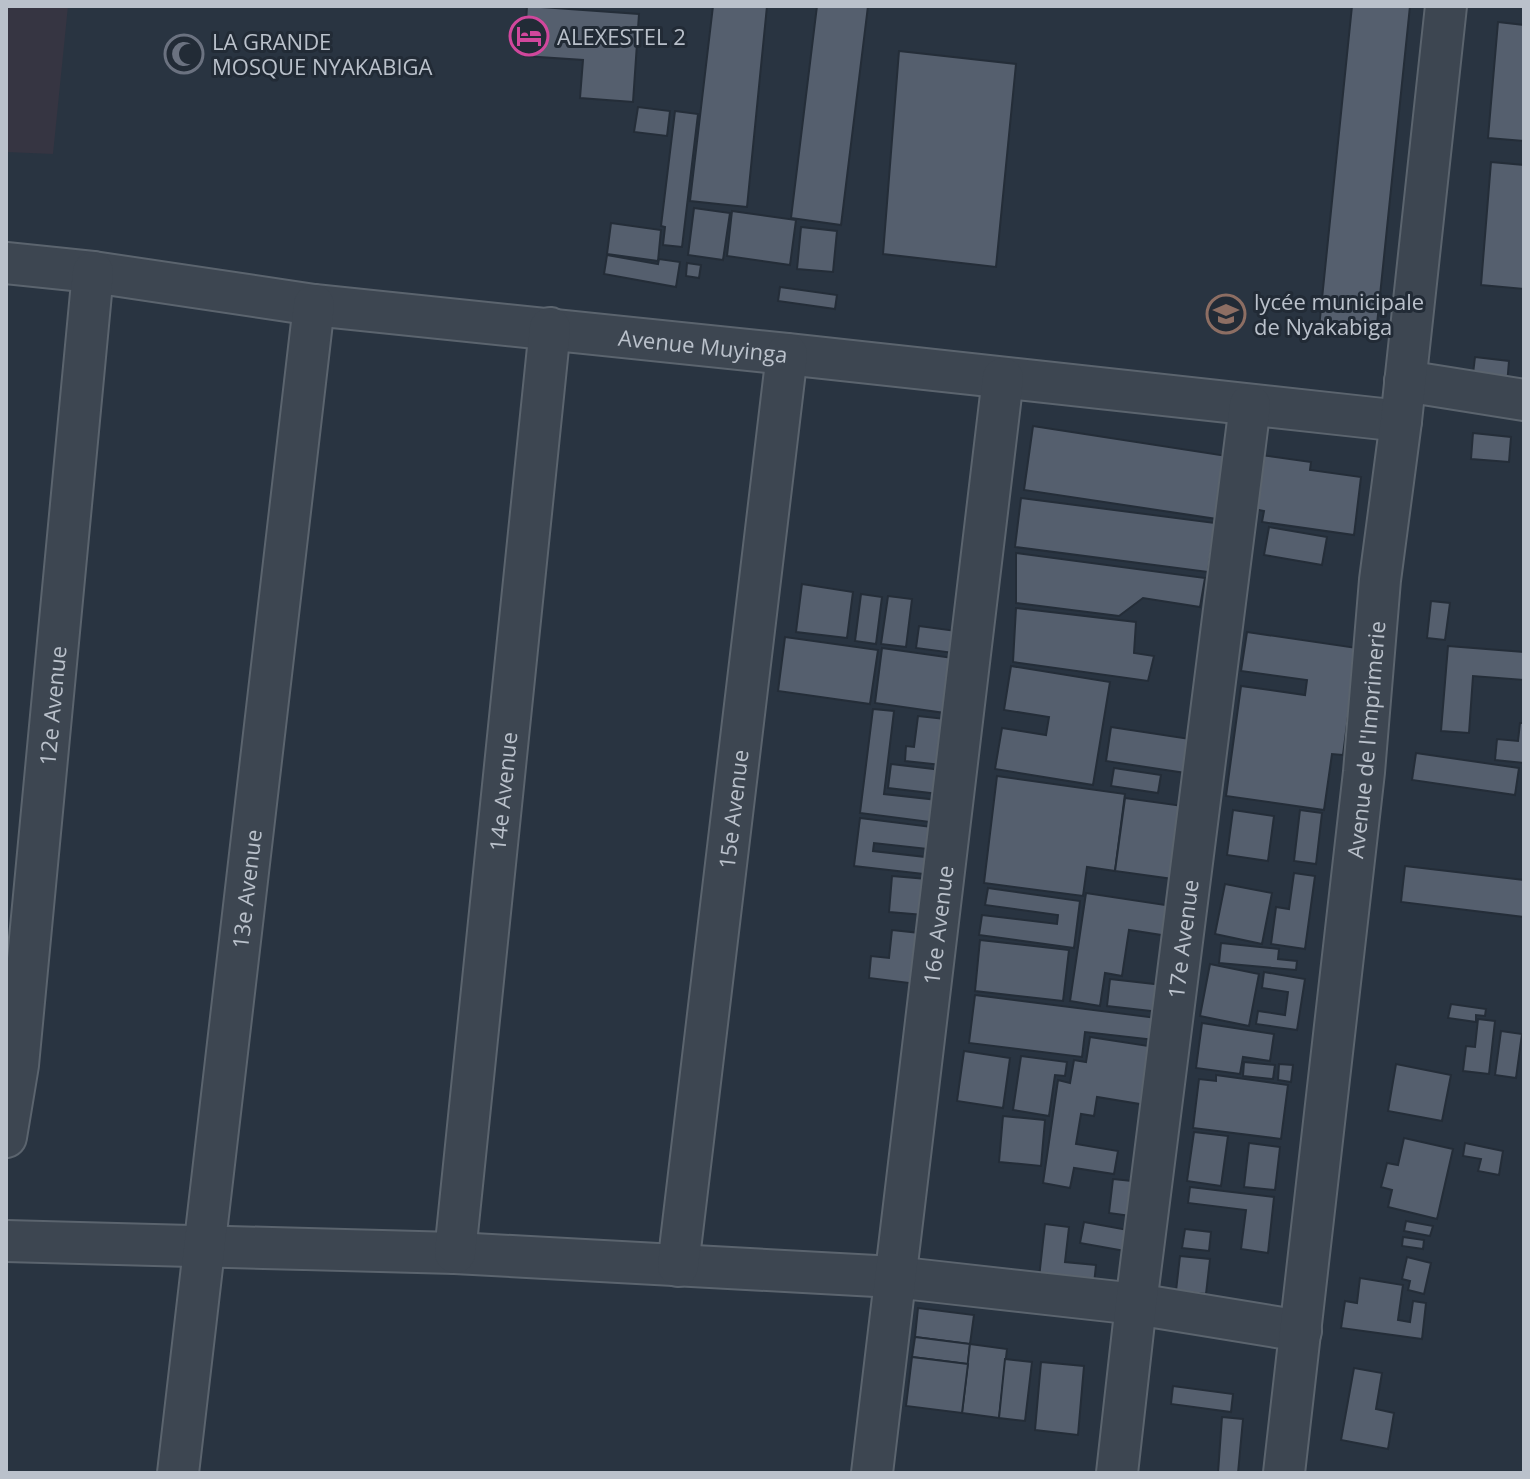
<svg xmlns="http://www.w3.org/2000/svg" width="1530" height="1479" font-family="'Open Sans',sans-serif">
	<rect width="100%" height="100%" fill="#293441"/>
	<polygon fill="#363542" points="6,6 68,6 53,154 6,152"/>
	<g fill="#555f6e" stroke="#242d38" stroke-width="2">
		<polygon points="527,6 639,14 633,102 580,98 583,60 524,56"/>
		<polygon points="713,6 767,6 747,207 690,201"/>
		<polygon points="817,6 868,6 841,225 791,218"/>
		<polygon points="1352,6 1410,6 1376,334 1319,328"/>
		<polygon points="1498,22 1524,25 1524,141 1488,138"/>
		<polygon points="899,51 1016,64 996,267 883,254"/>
		<polygon points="638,107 670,111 667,136 634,132"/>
		<polygon points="675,111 698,114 682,247 663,245 665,227 661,226"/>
		<polygon points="1491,162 1524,165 1524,289 1481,285"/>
		<polygon points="694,208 730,213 723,260 688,255"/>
		<polygon points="732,211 796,220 790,265 727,256"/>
		<polygon points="611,223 661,230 658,261 607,254"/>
		<polygon points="801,227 837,231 833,272 797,269"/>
		<polygon points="607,255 658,264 659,259 680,262 676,287 604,274"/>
		<polygon points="687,263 701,265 699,278 686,276"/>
		<polygon points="780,287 837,295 835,309 778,301"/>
		<polygon points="1475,357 1509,361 1507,385 1472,382"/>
		<polygon points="1033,426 1227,456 1217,519 1024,490"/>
		<polygon points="1473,433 1511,437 1509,462 1471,459"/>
		<polygon points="1261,455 1311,462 1310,470 1361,477 1354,535 1262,522 1264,511 1254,509"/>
		<polygon points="1021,498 1215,523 1208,572 1015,547"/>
		<polygon points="1269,527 1327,537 1322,565 1264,555"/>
		<polygon points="1016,553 1205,578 1200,607 1143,598 1119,616 1016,603"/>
		<polygon points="802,584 853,592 847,638 796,632"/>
		<polygon points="861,594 882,597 876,644 855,641"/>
		<polygon points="888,596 912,599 906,647 881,644"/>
		<polygon points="1431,601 1450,603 1445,640 1427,638"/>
		<polygon points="1016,608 1136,622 1134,653 1154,656 1148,681 1013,662"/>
		<polygon points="919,626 964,632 961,654 916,648"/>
		<polygon points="1247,632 1357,648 1343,755 1332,754 1324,810 1226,796 1241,686 1305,695 1307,680 1241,671"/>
		<polygon points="785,637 878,650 870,704 778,691"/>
		<polygon points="1448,646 1524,652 1524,680 1473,676 1469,733 1441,731"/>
		<polygon points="882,648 960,659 952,714 875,703"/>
		<polygon points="1011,666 1110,682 1093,785 995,769 1002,728 1046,735 1049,717 1004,710"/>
		<polygon points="873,709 894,711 884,794 956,802 953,825 860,813"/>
		<polygon points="918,716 964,721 951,766 905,761 906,746 914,747"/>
		<polygon points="1520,723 1524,723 1524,763 1495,760 1497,739 1518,741"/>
		<polygon points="1111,727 1203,741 1199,775 1106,761"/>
		<polygon points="1416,753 1519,768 1515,795 1412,780"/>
		<polygon points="891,764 959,772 956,796 888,788"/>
		<polygon points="1114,768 1161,775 1158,793 1111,786"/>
		<polygon points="997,776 1125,794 1115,871 1087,867 1083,896 984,883"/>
		<polygon points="1125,798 1183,806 1173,879 1115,871"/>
		<polygon points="1233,810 1274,816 1268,861 1227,855"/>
		<polygon points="1300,810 1322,813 1316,864 1294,861"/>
		<polygon points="860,818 948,829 946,851 874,843 873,851 943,859 941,876 854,866"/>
		<polygon points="1405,866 1524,880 1524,917 1401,902"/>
		<polygon points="1294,873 1315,876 1305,949 1271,944 1276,907 1289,909"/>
		<polygon points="892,876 939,880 936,916 889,912"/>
		<polygon points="1225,884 1272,893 1262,944 1215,934"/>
		<polygon points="988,888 1080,901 1074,948 979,935 982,915 1057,924 1058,915 985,905"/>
		<polygon points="1086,893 1172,906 1168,936 1129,930 1122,976 1105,973 1100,1006 1070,1001"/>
		<polygon points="892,930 938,935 933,986 869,978 871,956 889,958"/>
		<polygon points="980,940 1069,950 1063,1001 975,991"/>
		<polygon points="1221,943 1279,949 1278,959 1297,961 1296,970 1219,963"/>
		<polygon points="1210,964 1259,974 1249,1026 1200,1016"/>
		<polygon points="1264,972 1305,979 1297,1030 1256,1024 1258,1011 1285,1015 1288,992 1262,988"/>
		<polygon points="1110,979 1163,985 1160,1012 1107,1006"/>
		<polygon points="975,995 1157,1018 1155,1040 1085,1032 1082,1057 969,1043"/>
		<polygon points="1451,1004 1486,1009 1485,1016 1476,1015 1476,1022 1448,1018"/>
		<polygon points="1478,1019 1495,1021 1489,1074 1463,1071 1466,1046 1475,1047"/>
		<polygon points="1202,1023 1274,1034 1270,1061 1243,1057 1240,1074 1196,1068"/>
		<polygon points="1501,1031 1522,1034 1516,1078 1495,1075"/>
		<polygon points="1090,1037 1155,1047 1146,1105 1097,1097 1094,1116 1081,1114 1076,1144 1118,1151 1114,1174 1074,1168 1070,1188 1043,1183 1058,1080 1070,1083 1074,1060 1086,1062"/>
		<polygon points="964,1051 1010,1058 1003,1108 957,1101"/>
		<polygon points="1021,1056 1067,1062 1065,1076 1055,1075 1049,1116 1013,1110"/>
		<polygon points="1244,1062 1275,1065 1273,1079 1243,1076"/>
		<polygon points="1279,1064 1293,1065 1291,1082 1278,1080"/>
		<polygon points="1396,1064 1451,1075 1442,1121 1388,1111"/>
		<polygon points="1216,1075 1288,1085 1281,1139 1193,1128 1199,1079 1216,1081"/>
		<polygon points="1003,1116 1045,1120 1041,1166 999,1162"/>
		<polygon points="1194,1132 1228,1136 1221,1186 1187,1181"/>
		<polygon points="1404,1138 1453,1149 1437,1219 1388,1207 1392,1190 1381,1187 1387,1163 1398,1165"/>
		<polygon points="1249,1143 1280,1147 1275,1190 1244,1187"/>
		<polygon points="1465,1143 1503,1151 1499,1175 1478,1171 1481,1159 1463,1156"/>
		<polygon points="1113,1179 1142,1182 1138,1217 1109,1213"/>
		<polygon points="1190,1187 1274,1197 1268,1253 1241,1249 1246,1210 1188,1203"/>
		<polygon points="1406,1221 1433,1226 1430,1236 1404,1231"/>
		<polygon points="1084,1222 1128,1230 1125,1251 1080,1243"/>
		<polygon points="1045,1224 1069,1227 1065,1262 1096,1265 1094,1284 1039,1278"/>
		<polygon points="1185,1229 1211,1232 1209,1251 1182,1248"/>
		<polygon points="1403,1237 1424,1240 1423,1249 1402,1246"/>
		<polygon points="1180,1256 1210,1259 1206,1294 1176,1291"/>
		<polygon points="1407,1257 1431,1263 1424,1294 1408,1290 1410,1281 1402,1279"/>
		<polygon points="1360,1278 1403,1285 1398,1320 1410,1322 1413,1301 1426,1303 1422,1339 1341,1328 1345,1301 1357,1303"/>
		<polygon points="918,1308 974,1315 970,1344 915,1337"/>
		<polygon points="915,1337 970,1344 968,1364 912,1357"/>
		<polygon points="970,1344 1007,1349 999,1418 962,1413"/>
		<polygon points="912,1357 968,1364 962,1413 906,1406"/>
		<polygon points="1005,1359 1032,1362 1025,1421 999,1418"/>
		<polygon points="1041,1362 1084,1366 1078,1435 1035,1430"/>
		<polygon points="1354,1368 1382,1373 1376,1409 1394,1413 1388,1449 1341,1440"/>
		<polygon points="1173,1386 1233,1394 1231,1412 1171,1404"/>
		<polygon points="1222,1417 1243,1419 1238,1473 1218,1473"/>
	</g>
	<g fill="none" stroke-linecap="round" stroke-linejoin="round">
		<g stroke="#5b646e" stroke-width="44">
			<g id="minor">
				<path id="s1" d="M6,263L93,272L314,305L787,354L1401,421"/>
				<polyline points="1405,381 1524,400"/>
				<path id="s2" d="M6,1137L18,1065L93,272"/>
				<polyline points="6,1241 455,1253 894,1277 1136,1304 1301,1331"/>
				<path id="s3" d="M455,1253L550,328"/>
				<path id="s4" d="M678,1266L787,354"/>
				<path id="s5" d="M178,1473L314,305"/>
				<path id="s6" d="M872,1473L1003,378"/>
				<path id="s7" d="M1117,1473L1136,1304L1250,405"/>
				<path id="s8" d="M1284,1473L1364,772L1380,580L1401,421L1446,6"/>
			</g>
		</g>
		<use href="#minor" stroke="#3d4651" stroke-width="40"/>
	</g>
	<defs>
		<g id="hotel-ring" transform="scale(2)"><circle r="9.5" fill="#222b36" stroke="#d1479c" stroke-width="1.5"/><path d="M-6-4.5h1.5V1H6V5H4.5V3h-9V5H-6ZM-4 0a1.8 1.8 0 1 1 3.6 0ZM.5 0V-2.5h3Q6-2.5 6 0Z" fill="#d1479c"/></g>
		<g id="mosque-ring" transform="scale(2)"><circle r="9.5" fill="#222b36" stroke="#6b7280" stroke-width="1.5"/><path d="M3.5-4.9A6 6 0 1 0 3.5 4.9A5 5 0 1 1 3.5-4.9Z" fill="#6b7280"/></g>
		<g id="school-ring" transform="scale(2)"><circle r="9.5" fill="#222b36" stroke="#8d6e63" stroke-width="1.5"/><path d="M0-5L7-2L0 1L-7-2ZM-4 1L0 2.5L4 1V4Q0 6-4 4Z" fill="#8d6e63"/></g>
	</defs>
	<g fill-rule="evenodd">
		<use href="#hotel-ring" x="529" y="36"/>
		<use href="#mosque-ring" x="184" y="54"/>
		<use href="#school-ring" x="1226" y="314"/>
	</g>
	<g text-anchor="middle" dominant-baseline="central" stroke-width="6" stroke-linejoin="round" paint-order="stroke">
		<g font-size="22" fill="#bac1cb" stroke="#222b36" text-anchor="start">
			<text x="557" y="36">ALEXESTEL 2</text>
			<text x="212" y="41">LA GRANDE<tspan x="212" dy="25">MOSQUE NYAKABIGA</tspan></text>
			<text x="1254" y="301">lycée municipale<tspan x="1254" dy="25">de Nyakabiga</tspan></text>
		</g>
		<g font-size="22" fill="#bac1cb" stroke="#222b36">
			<text stroke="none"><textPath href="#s1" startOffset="702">Avenue Muyinga</textPath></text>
			<text stroke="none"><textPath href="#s2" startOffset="434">12e Avenue</textPath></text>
			<text stroke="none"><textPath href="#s8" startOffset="738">Avenue de l'Imprimerie</textPath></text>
			<text stroke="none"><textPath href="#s3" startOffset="464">14e Avenue</textPath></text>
			<text stroke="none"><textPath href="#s4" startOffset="460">15e Avenue</textPath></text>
			<text stroke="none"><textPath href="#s5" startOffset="588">13e Avenue</textPath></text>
			<text stroke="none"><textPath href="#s6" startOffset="552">16e Avenue</textPath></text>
			<text stroke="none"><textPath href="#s7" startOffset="538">17e Avenue</textPath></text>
		</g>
	</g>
	<rect width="1530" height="1479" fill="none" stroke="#bac1cb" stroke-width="16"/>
</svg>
